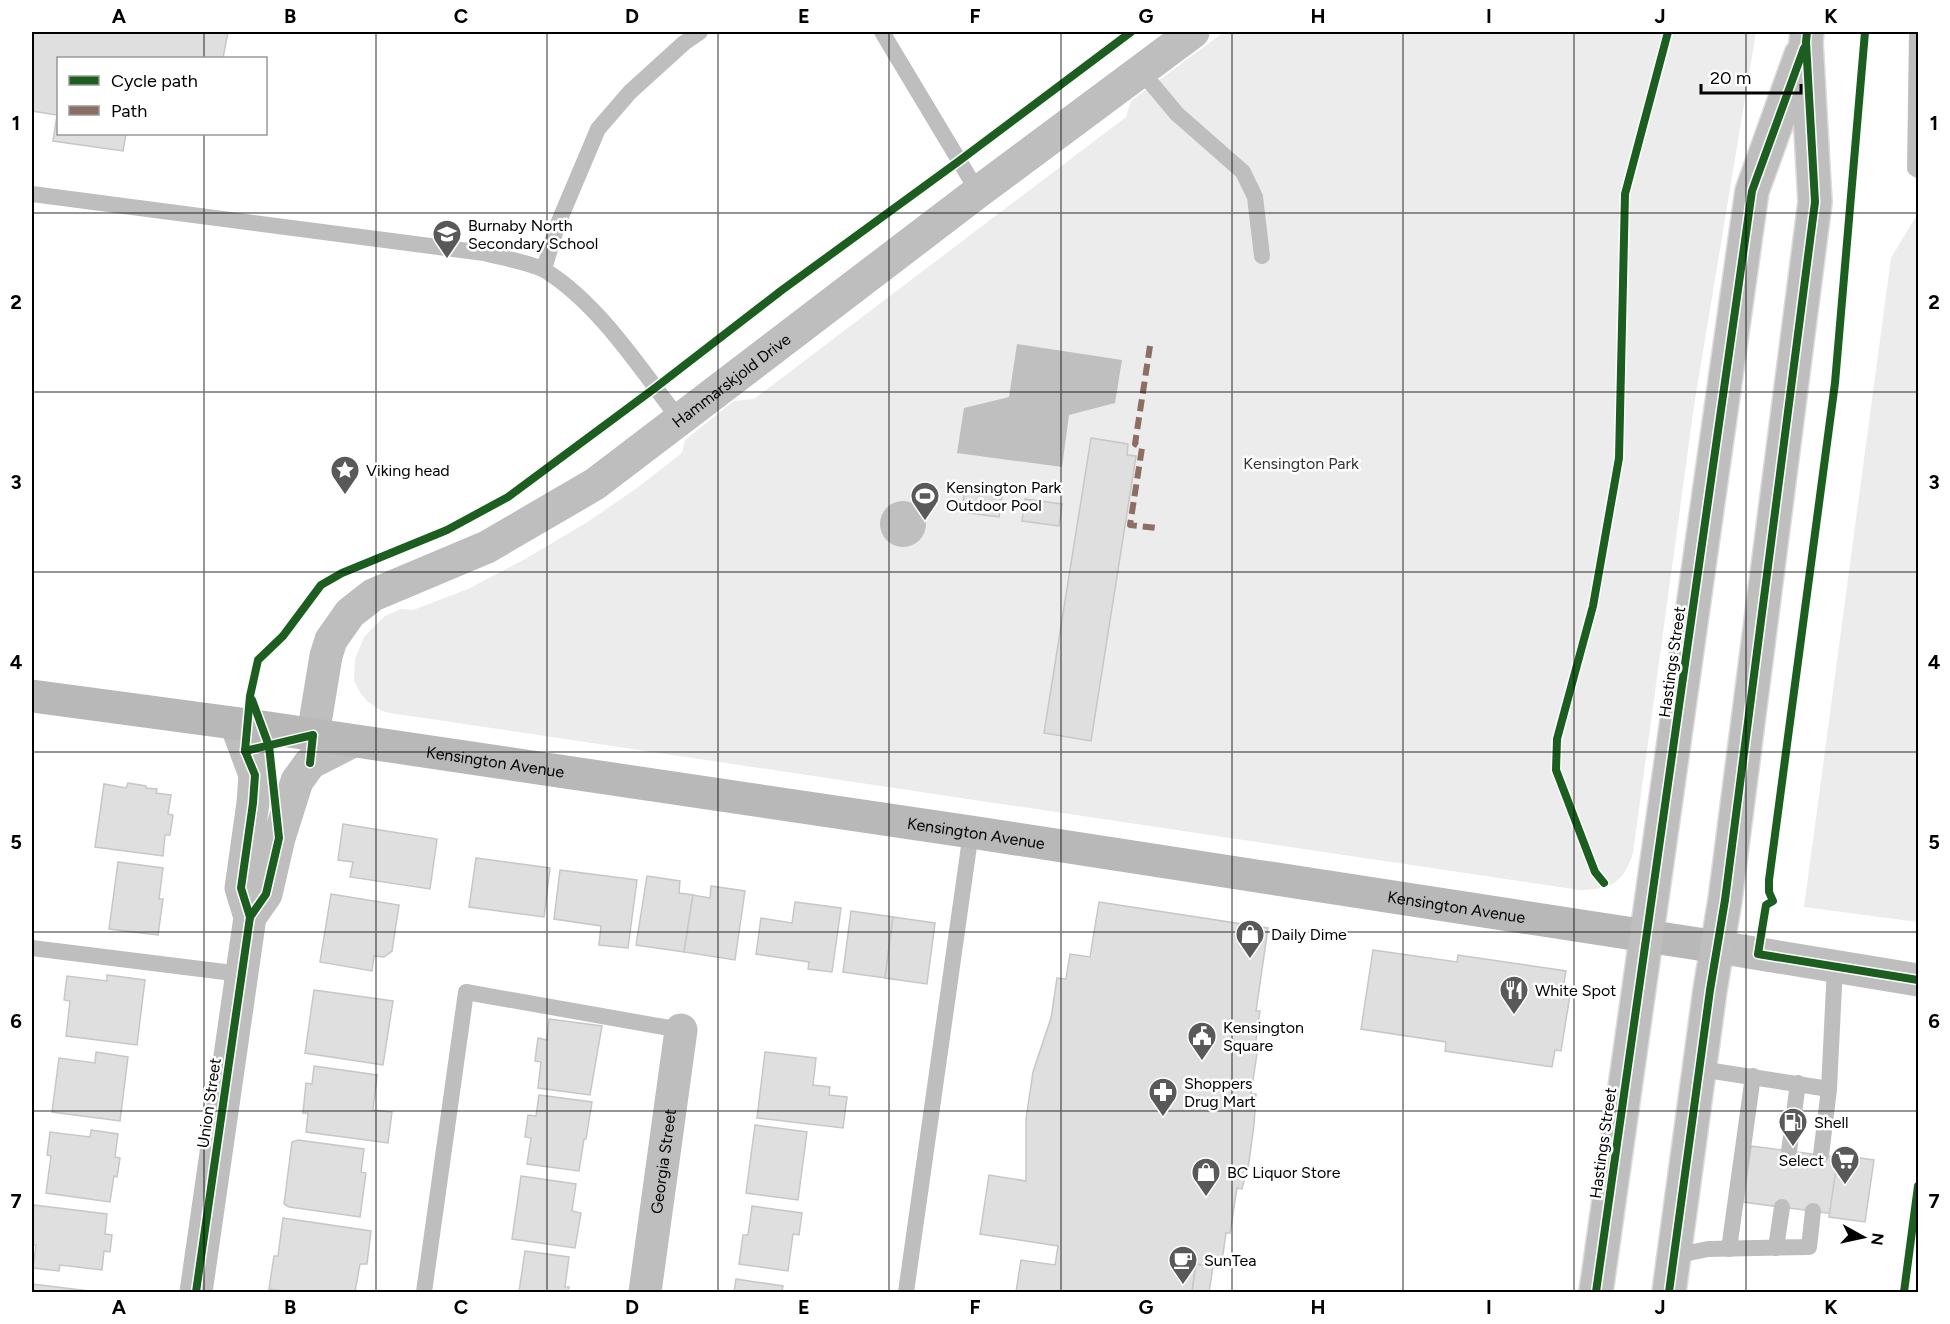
<svg xmlns="http://www.w3.org/2000/svg" width="1950" height="1324" font-family="Figtree,sans-serif">
	<rect width="100%" height="100%" fill="#fff"/>
	<g fill="#ececec">
		<path d="M1224,32H1756L1694,406L1633,853C1624,882 1611,890 1580,890L390,713L382,711L368,702L361,694L354,681L355,659L364,637L385,616L401,609L413,610L468,589L525,559L586,523L637,488L682,453L685,440L734,401L754,399L1126,117L1131,101Z"/>
		<polygon points="1918,213 1918,922 1804,907 1891,258"/>
	</g>
	<g fill="#bfbfbf">
		<polygon points="1017,344 1122,360 1115,403 1069,415 1062,467 957,453 964,408 1009,397"/>
		<circle cx="903" cy="524" r="23"/>
	</g>
	<g fill="#dfdfdf" stroke="#c7c7c7" stroke-width="1.5">
		<polygon points="32,32 228,32 223,58 58,58 58,134 126,134 123,151 53,141 57,115 32,111"/>
		<polygon points="1091,438 1128,444 1127,455 1136,456 1091,741 1044,733"/>
		<polygon points="965,490 1002,496 999,517 961,512"/>
		<polygon points="1025,499 1062,504 1059,526 1022,521"/>
		<polygon points="128,783 146,786 146,788 157,789 156,793 171,795 168,814 173,815 170,835 165,835 163,856 95,847 104,784 126,788"/>
		<polygon points="343,824 437,839 430,889 350,877 353,862 338,860"/>
		<polygon points="476,858 550,868 544,917 469,907"/>
		<polygon points="118,862 163,868 159,899 163,899 158,935 109,929"/>
		<polygon points="560,870 637,880 628,948 599,945 601,926 554,919"/>
		<polygon points="647,876 680,881 679,893 693,895 684,952 636,945"/>
		<polygon points="711,886 745,891 735,960 684,952 693,895 710,898"/>
		<polygon points="331,894 399,905 392,951 384,957 374,956 372,971 320,962"/>
		<polygon points="795,902 841,908 832,972 808,969 809,962 756,954 761,918 792,923"/>
		<polygon points="1099,902 1268,928 1256,1011 1260,1011 1255,1047 1258,1047 1251,1094 1256,1094 1254,1125 1249,1162 1242,1189 1237,1188 1230,1233 1226,1233 1221,1268 1196,1264 1192,1292 1016,1292 1021,1260 1055,1265 1058,1246 980,1234 989,1175 1026,1181 1026,1119 1033,1072 1051,1018 1057,978 1066,979 1070,954 1090,957"/>
		<polygon points="851,911 893,917 885,978 843,972"/>
		<polygon points="893,917 935,923 927,984 885,978"/>
		<polygon points="1373,950 1457,962 1458,955 1566,971 1563,988 1571,989 1561,1051 1555,1050 1552,1067 1445,1051 1446,1042 1361,1029"/>
		<polygon points="107,975 145,980 137,1045 66,1036 70,1001 64,1000 67,976 107,981"/>
		<polygon points="314,990 393,1001 383,1065 305,1053"/>
		<polygon points="549,1019 602,1026 590,1095 538,1088 541,1062 535,1061 538,1038 547,1040"/>
		<polygon points="96,1052 128,1057 120,1121 52,1112 59,1058 95,1063"/>
		<polygon points="765,1052 816,1058 813,1085 830,1087 829,1095 847,1097 843,1128 757,1118"/>
		<polygon points="314,1066 377,1075 373,1110 392,1112 388,1143 306,1132 308,1113 303,1113 306,1083 312,1084"/>
		<polygon points="539,1095 592,1102 586,1139 584,1139 579,1171 527,1164 531,1138 525,1137 528,1115 536,1116"/>
		<polygon points="755,1125 807,1132 798,1200 746,1193"/>
		<polygon points="91,1130 118,1134 115,1157 120,1158 117,1177 114,1176 110,1202 46,1193 51,1156 47,1155 50,1132 90,1137"/>
		<polygon points="298,1140 364,1149 361,1172 366,1173 360,1217 289,1207 284,1204 292,1142"/>
		<polygon points="1751,1146 1842,1158 1834,1214 1743,1202"/>
		<polygon points="1838,1155 1874,1160 1865,1222 1829,1217"/>
		<polygon points="521,1176 576,1184 572,1211 581,1213 575,1248 512,1239"/>
		<polygon points="34,1205 107,1214 105,1234 112,1235 110,1252 104,1251 102,1270 60,1265 59,1271 33,1268 36,1245 32,1245 32,1224"/>
		<polygon points="752,1206 802,1213 799,1235 793,1234 788,1271 739,1264 743,1235 748,1235"/>
		<polygon points="283,1218 371,1231 367,1264 360,1264 355,1292 291,1292 269,1289 274,1256 278,1256"/>
		<polygon points="525,1251 569,1257 565,1287 569,1287 568,1292 519,1292"/>
		<polygon points="1196,1264 1213,1267 1209,1292 1192,1292"/>
		<polygon points="736,1279 783,1286 782,1292 734,1292"/>
		<polygon points="32,1284 98,1292 32,1292"/>
	</g>
	<g fill="none" stroke-linecap="round" stroke-linejoin="round">
		<g stroke="#dbdbdb" stroke-width="36">
			<g id="primary">
				<polyline points="1596,1292 1752,191 1801,55"/>
				<polyline points="1669,1292 1710,990 1725,900 1815,202 1806,42 1807,32"/>
			</g>
		</g>
		<g stroke="#bebebe" stroke-width="16">
			<polyline points="882,32 978,192"/>
			<polyline points="1917,32 1915,168 1918,170"/>
			<polyline points="1141,71 1177,114 1243,172 1255,197 1262,256"/>
			<path d="M32,194L484,253C499,257 533,263 546,271C600,305 641,370 680,420"/>
			<polyline points="544,269 557,226 598,129 630,92 684,43 700,32"/>
			<polyline points="32,948 241,974"/>
			<polyline points="1700,1069 1829,1089"/>
			<polyline points="1789,1151 1798,1083"/>
			<polyline points="1821,1155 1829,1089 1835,966"/>
			<polyline points="1776,1248 1782,1207"/>
			<polyline points="1729,1249 1753,1076"/>
			<polyline points="1674,1256 1708,1249 1809,1247 1813,1211"/>
			<polyline points="424,1292 466,992 681,1030"/>
			<polyline points="906,1292 971,832"/>
		</g>
		<g stroke="#bebebe" stroke-width="33">
			<polyline points="236,724 255,775 253,803 241,888 250,917"/>
			<path id="s1" d="M313,735L326,656L331,640L350,613L373,595L487,547L595,484L978,192L1193,32"/>
			<polyline points="1718,947 1918,980"/>
			<polyline points="196,1292 250,917 266,894 279,838 297,781 310,763 353,741"/>
			<path id="s2" d="M645,1292L681,1030"/>
		</g>
		<path stroke="#b8b8b8" stroke-width="33" id="s3" d="M32,696L248,725L971,832L1718,947"/>
		<use href="#primary" stroke="#bebebe" stroke-width="33"/>
		<polyline stroke="#8d6e63" stroke-width="6" stroke-dasharray="12 6" stroke-linecap="butt" points="1150,346 1135,444 1142,448 1130,525 1156,528"/>
		<g stroke="#fff" stroke-width="11">
			<g id="cycleway">
				<polyline points="1865,32 1835,383 1769,880 1769,892 1773,901 1766,905 1758,954 1918,980"/>
				<polyline points="245,751 313,735 310,763"/>
				<polyline points="1604,883 1595,872 1556,770 1557,739 1593,606 1619,458 1625,194 1668,32"/>
				<polyline points="250,917 241,888 253,803 255,775 245,751 250,696 258,660 283,636 321,585 342,573 447,530 508,497 655,388 782,290 959,161 1131,32"/>
				<polyline points="196,1292 250,917 266,894 279,838 269,746 252,700"/>
				<polyline points="1596,1292 1752,191 1804,48"/>
				<polyline points="1669,1292 1710,990 1725,900 1815,202 1806,42 1807,32"/>
				<polyline points="1904,1292 1918,1186"/>
			</g>
		</g>
		<use href="#cycleway" stroke="#1b5e20" stroke-width="8"/>
	</g>
	<path fill="none" stroke="#000" stroke-width="1.5" stroke-opacity="0.55" d="M204,32V58M376,32V1292M547,32V1292M718,32V1292M889,32V1292M1061,32V1292M1232,32V1292M1403,32V1292M1574,32V1292M1746,32V1292M204,134V1292M32,213H1918M32,392H1918M32,572H1918M32,752H1918M32,932H1918M32,1111H1918"/>
	<defs>
		<g id="school-pin" transform="scale(1.5)"><path d="M0 17L-7.5 6A9.5 9.5 0 1 1 7.5 6Z" fill="#595959" stroke="#fff"/><path d="M0-5L7-2L0 1L-7-2ZM-4 1L0 2.5L4 1V4Q0 6-4 4Z" fill="#fff"/></g>
		<g id="sight-pin" transform="scale(1.5)"><path d="M0 17L-7.5 6A9.5 9.5 0 1 1 7.5 6Z" fill="#595959" stroke="#fff"/><path d="M0-6L1.8-2.2L6-1.7L2.9 1.2L3.7 5.4L0 3.3L-3.7 5.4L-2.9 1.2L-6-1.7L-1.8-2.2Z" fill="#fff"/></g>
		<g id="stadium-pin" transform="scale(1.5)"><path d="M0 17L-7.5 6A9.5 9.5 0 1 1 7.5 6Z" fill="#595959" stroke="#fff"/><path d="M0-5a6.5 5 0 1 0 0 10a6.5 5 0 1 0 0-10ZM-3.5-1.8h7v3.6h-7Z" fill="#fff"/></g>
		<g id="shop-pin" transform="scale(1.5)"><path d="M0 17L-7.5 6A9.5 9.5 0 1 1 7.5 6Z" fill="#595959" stroke="#fff"/><path d="M-5-2.5h2.3a2.7 3.5 0 0 1 5.4 0H5L5.5 6h-11ZM-1.5-2.5h3a1.5 2.3 0 0 0-3 0Z" fill="#fff"/></g>
		<g id="restaurant-pin" transform="scale(1.5)"><path d="M0 17L-7.5 6A9.5 9.5 0 1 1 7.5 6Z" fill="#595959" stroke="#fff"/><path d="M-5-6h1v4h1v-4h1v4h1v-4h1v5L-1.5 .5V6h-2V.5L-5-1ZM5-6V6H3V1.5H1.5Q1.5-4 5-6Z" fill="#fff"/></g>
		<g id="civic-pin" transform="scale(1.5)"><path d="M0 17L-7.5 6A9.5 9.5 0 1 1 7.5 6Z" fill="#595959" stroke="#fff"/><path d="M-.6-6.5H3V-4.5H.6V-3L4-1V1h2V6H-6V1h2V-1L-.6-3ZM-1.2 2.5V6h2.4V2.5Z" fill="#fff"/></g>
		<g id="pharmacy-pin" transform="scale(1.5)"><path d="M0 17L-7.5 6A9.5 9.5 0 1 1 7.5 6Z" fill="#595959" stroke="#fff"/><path d="M-2-6h4v4h4v4h-4v4h-4v-4h-4v-4h4Z" fill="#fff"/></g>
		<g id="fuel-pin" transform="scale(1.5)"><path d="M0 17L-7.5 6A9.5 9.5 0 1 1 7.5 6Z" fill="#595959" stroke="#fff"/><path d="M-5.5-6h7V0h2V4h1.3V-2.5L3-4.5l.8-.8L6-3V5H2.5V1h-1V6h-7ZM-4.2-4.7v3.2H.2V-4.7Z" fill="#fff"/></g>
		<g id="supermarket-pin" transform="scale(1.5)"><path d="M0 17L-7.5 6A9.5 9.5 0 1 1 7.5 6Z" fill="#595959" stroke="#fff"/><path d="M-6-5.5h2.5l.6 2H6L4.5 2H-2.5L-4.4-4H-6ZM-1.5 3.2a1.3 1.3 0 1 0 .1 0ZM3 3.2a1.3 1.3 0 1 0 .1 0Z" fill="#fff"/></g>
		<g id="cafe-pin" transform="scale(1.5)"><path d="M0 17L-7.5 6A9.5 9.5 0 1 1 7.5 6Z" fill="#595959" stroke="#fff"/><path d="M-5.5-4.5H6V0H3Q3 3.5 0 3.5H-2.5Q-5.5 3.5-5.5 0ZM3-3.2v2h1.7v-2ZM-6 4.5H4V6H-6Z" fill="#fff"/></g>
	</defs>
	<g fill-rule="evenodd">
		<use href="#school-pin" x="447" y="234"/>
		<use href="#sight-pin" x="345" y="470"/>
		<use href="#stadium-pin" x="925" y="496"/>
		<use href="#shop-pin" x="1250" y="934"/>
		<use href="#restaurant-pin" x="1514" y="990"/>
		<use href="#civic-pin" x="1202" y="1036"/>
		<use href="#pharmacy-pin" x="1163" y="1092"/>
		<use href="#fuel-pin" x="1793" y="1122"/>
		<use href="#supermarket-pin" x="1845" y="1160"/>
		<use href="#shop-pin" x="1206" y="1172"/>
		<use href="#cafe-pin" x="1183" y="1260"/>
	</g>
	<g text-anchor="middle" dominant-baseline="central" stroke-width="5" stroke-linejoin="round" paint-order="stroke">
		<g font-size="16" fill="#000" stroke="#fff" text-anchor="start">
			<text x="468" y="225">Burnaby North<tspan x="468" dy="18">Secondary School</tspan></text>
			<text x="366" y="470">Viking head</text>
			<text x="946" y="487">Kensington Park<tspan x="946" dy="18">Outdoor Pool</tspan></text>
			<text x="1271" y="934">Daily Dime</text>
			<text x="1535" y="990">White Spot</text>
			<text x="1223" y="1027">Kensington<tspan x="1223" dy="18">Square</tspan></text>
			<text x="1184" y="1083">Shoppers<tspan x="1184" dy="18">Drug Mart</tspan></text>
			<text x="1814" y="1122">Shell</text>
			<text x="1824" y="1160" text-anchor="end">Select</text>
			<text x="1227" y="1172">BC Liquor Store</text>
			<text x="1204" y="1260">SunTea</text>
		</g>
		<g font-size="16" fill="#000" stroke="#fff">
			<text stroke="none"><textPath href="#s1" startOffset="579">Hammarskjold Drive</textPath></text>
			<text transform="translate(1672 662) rotate(-82)">Hastings Street</text>
			<text stroke="none"><textPath href="#s3" startOffset="468">Kensington Avenue</textPath></text>
			<text stroke="none"><textPath href="#s3" startOffset="954">Kensington Avenue</textPath></text>
			<text stroke="none"><textPath href="#s3" startOffset="1440">Kensington Avenue</textPath></text>
			<text transform="translate(209 1103) rotate(-82)">Union Street</text>
			<text transform="translate(1603 1143) rotate(-82)">Hastings Street</text>
			<text stroke="none"><textPath href="#s2" startOffset="132">Georgia Street</textPath></text>
		</g>
		<g font-size="16" fill="#333" stroke="#fff">
			<text x="1301" y="463">Kensington Park</text>
		</g>
	</g>
	<rect width="1950" height="1324" fill="none" stroke="#ffffff" stroke-width="66"/>
	<rect x="57" y="57" width="210" height="78" fill="#ffffff" stroke="#999999" stroke-width="1.5"/>
	<rect x="69" y="76" width="30" height="9" fill="#1b5e20" stroke="#999999" stroke-width="1.5"/>
	<text x="111" y="87" font-size="18" fill="#000000">Cycle path</text>
	<rect x="69" y="106" width="30" height="9" fill="#8d6e63" stroke="#999999" stroke-width="1.5"/>
	<text x="111" y="117" font-size="18" fill="#000000">Path</text>
	<g transform="translate(1863 1237) rotate(98)" stroke="#ffffff" stroke-width="4.5" paint-order="stroke">
	<path d="M0-4.5L10 22L0 15L-10 22Z" fill="#000000"/>
	<text y="-9" font-size="16" font-weight="bold" text-anchor="middle" fill="#000000">N</text>
	</g>
	<path d="M1701 84v9h100v-9" fill="none" stroke="#000000" stroke-width="3"/>
	<text x="1710" y="84" font-size="18" fill="#000000" stroke="#ffffff" stroke-width="4.5" paint-order="stroke">20 m</text>
	<rect x="33" y="33" width="1884" height="1258" fill="none" stroke="#000" stroke-width="2"/>
	<g font-size="20" text-anchor="middle" font-weight="bold" fill="#000">
		<text x="119" y="23">A</text>
		<text x="290" y="23">B</text>
		<text x="461" y="23">C</text>
		<text x="632" y="23">D</text>
		<text x="804" y="23">E</text>
		<text x="975" y="23">F</text>
		<text x="1146" y="23">G</text>
		<text x="1318" y="23">H</text>
		<text x="1489" y="23">I</text>
		<text x="1660" y="23">J</text>
		<text x="1831" y="23">K</text>
		<text x="16" y="130">1</text>
		<text x="1934" y="130">1</text>
		<text x="16" y="309">2</text>
		<text x="1934" y="309">2</text>
		<text x="16" y="489">3</text>
		<text x="1934" y="489">3</text>
		<text x="16" y="669">4</text>
		<text x="1934" y="669">4</text>
		<text x="16" y="849">5</text>
		<text x="1934" y="849">5</text>
		<text x="16" y="1028">6</text>
		<text x="1934" y="1028">6</text>
		<text x="16" y="1208">7</text>
		<text x="1934" y="1208">7</text>
		<text x="119" y="1314">A</text>
		<text x="290" y="1314">B</text>
		<text x="461" y="1314">C</text>
		<text x="632" y="1314">D</text>
		<text x="804" y="1314">E</text>
		<text x="975" y="1314">F</text>
		<text x="1146" y="1314">G</text>
		<text x="1318" y="1314">H</text>
		<text x="1489" y="1314">I</text>
		<text x="1660" y="1314">J</text>
		<text x="1831" y="1314">K</text>
	</g>
</svg>
